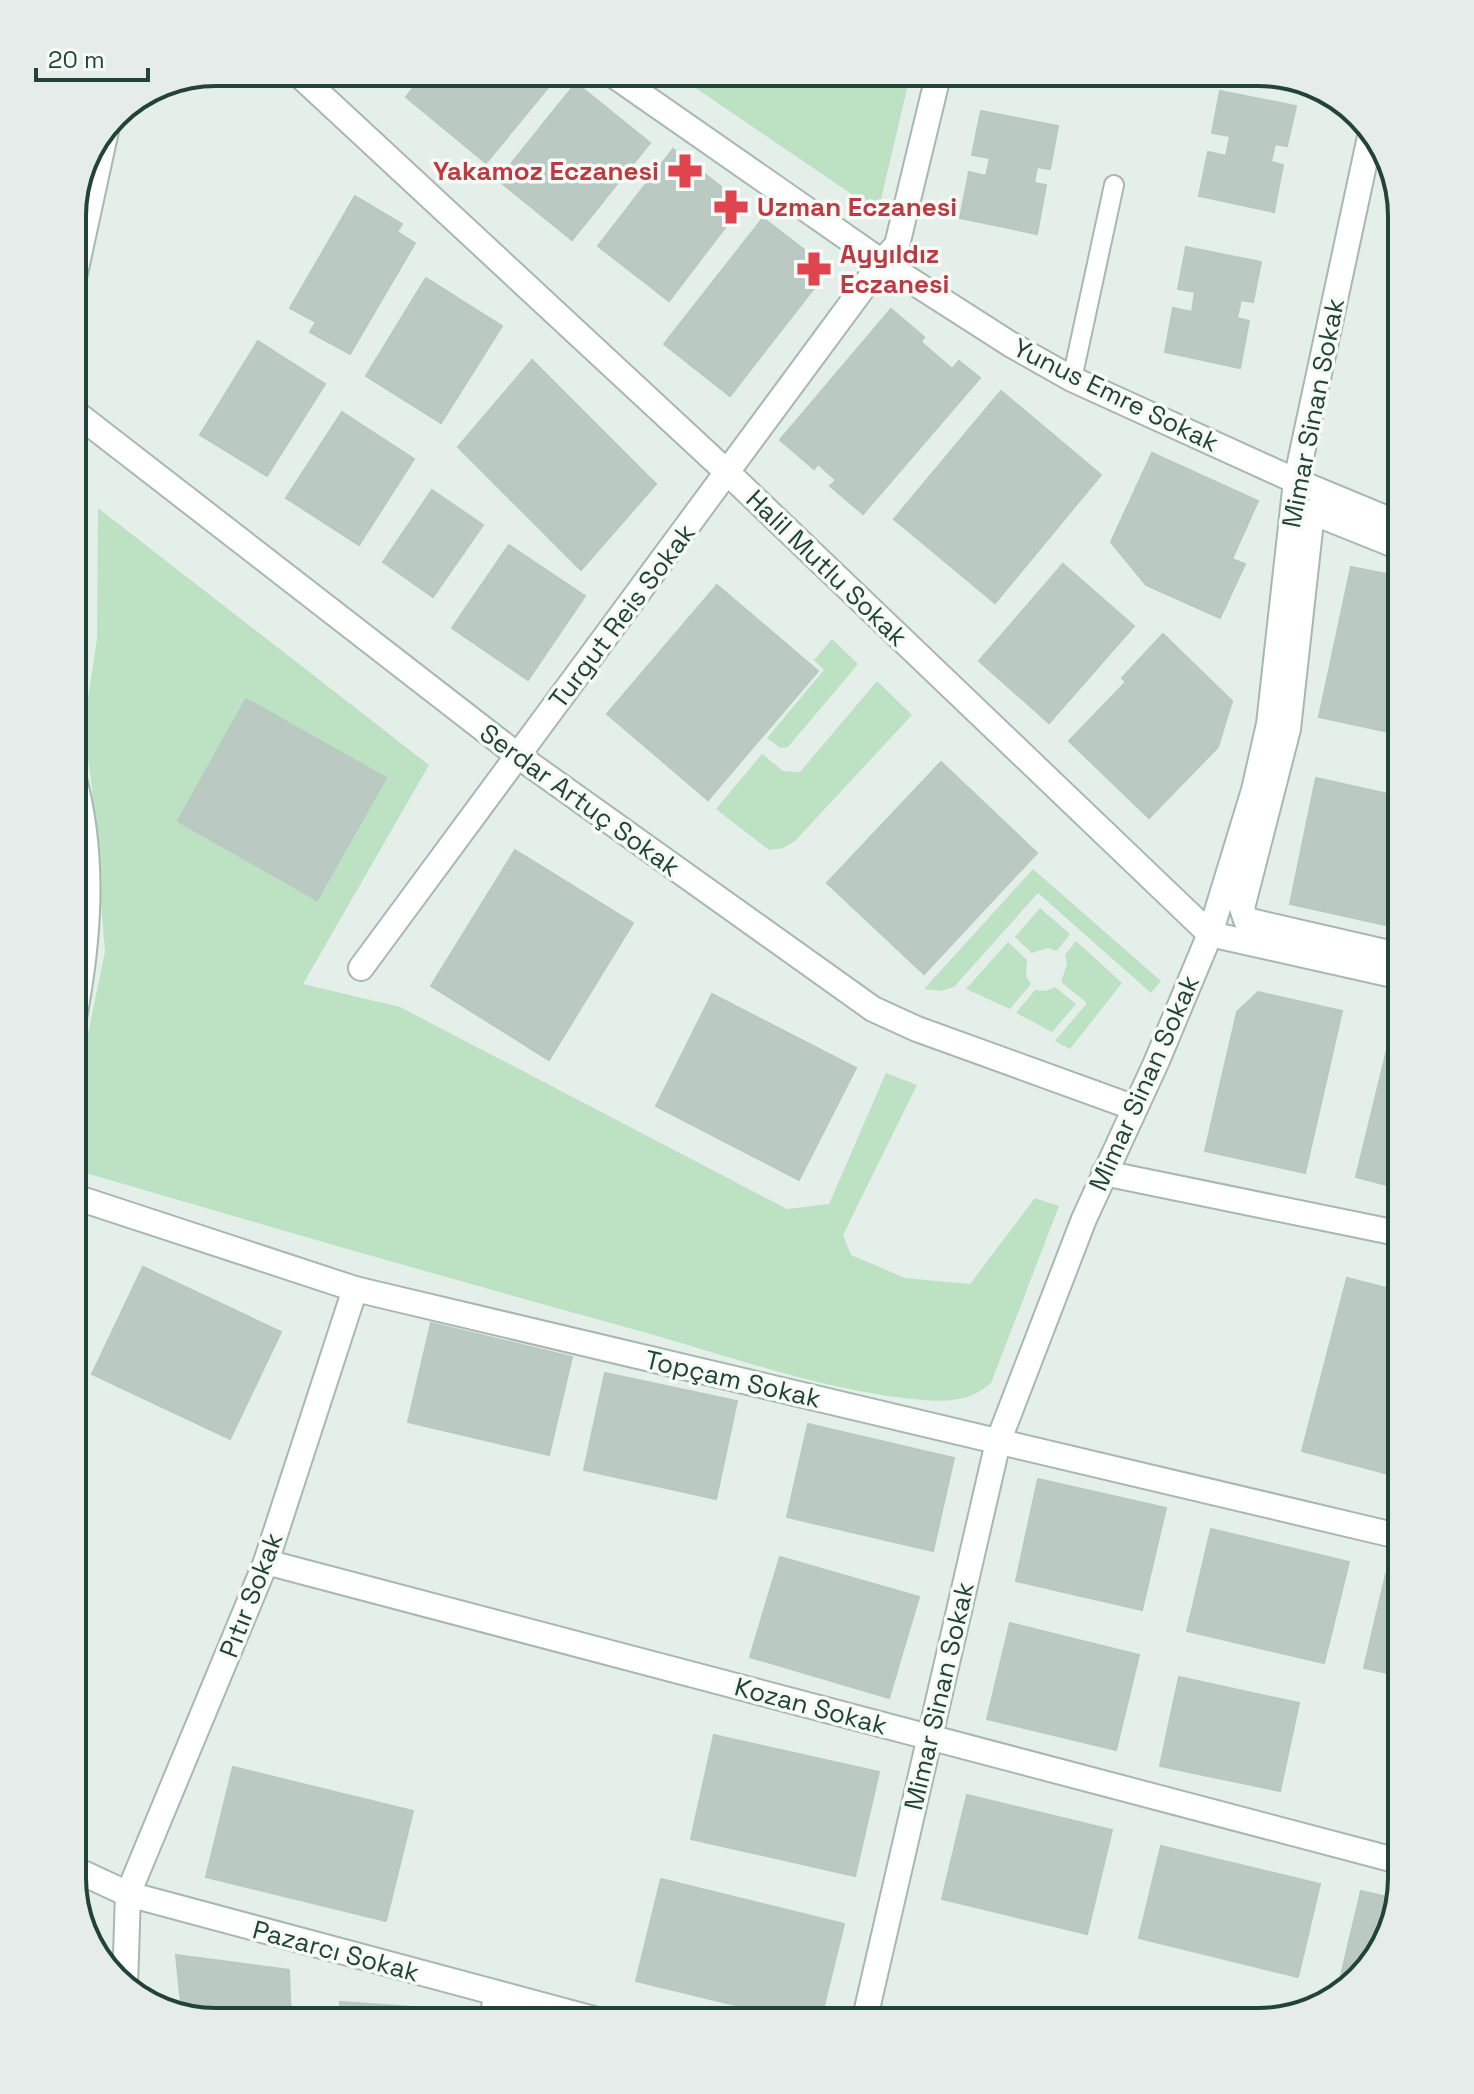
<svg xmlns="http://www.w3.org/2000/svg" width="1474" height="2094" font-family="'Space Grotesk',sans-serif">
	<rect width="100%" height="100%" fill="#e5efe9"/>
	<g fill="#bde1c3">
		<polygon points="672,72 911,72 878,212"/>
		<path d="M98,508L429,765L303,984L400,1007L787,1209L829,1204L886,1073L917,1085L843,1235L851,1255L905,1278L970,1284L1035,1198L1059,1206L991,1383C970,1401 950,1402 923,1400C829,1393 727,1355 636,1330C447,1278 260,1224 72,1169V1111L105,952L91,778L83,731L97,639Z"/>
		<polygon points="832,639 858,664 788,747 780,748 767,738 824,670 814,660"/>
		<polygon points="877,681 912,715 795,841 783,848 769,850 716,809 762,754 783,771 800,772"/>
		<polygon points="1033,869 1161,981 1151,993 1038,893 954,987 941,991 924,989"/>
		<polygon points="1040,908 1070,934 1057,951 1048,948 1032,953 1015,937"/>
		<polygon points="1076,941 1122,983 1070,1049 1055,1041 1087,1003 1061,982 1067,964 1065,955"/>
		<polygon points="1008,942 1027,960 1026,976 1031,984 1010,1009 966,989"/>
		<polygon points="1055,987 1076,1004 1052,1032 1016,1013 1035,990 1046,991"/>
	</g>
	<g fill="#bacac2" stroke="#b7c9c0" stroke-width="2">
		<polygon points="426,72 548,72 556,78 486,163 406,97"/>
		<polygon points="576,83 650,143 572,240 498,180"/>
		<polygon points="1220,91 1296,106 1287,146 1275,144 1271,162 1283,165 1274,212 1199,196 1208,152 1226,156 1230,136 1212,133"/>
		<polygon points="981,111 1058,126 1050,169 1037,167 1034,183 1046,185 1037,234 960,218 969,172 986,176 990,158 972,155"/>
		<polygon points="673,149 743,204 669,301 598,246"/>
		<polygon points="355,196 402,224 397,232 415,243 350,354 310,332 316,322 290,308"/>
		<polygon points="763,218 829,269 730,396 664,344"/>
		<polygon points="1186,247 1261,262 1253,302 1241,300 1237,318 1249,321 1240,368 1165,352 1173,308 1192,312 1195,292 1178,289"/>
		<polygon points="426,278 502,326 441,423 366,376"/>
		<polygon points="891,309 924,337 921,342 952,369 959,361 980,378 863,514 830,486 836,480 818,464 814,469 780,440"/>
		<polygon points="258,341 325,384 267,476 200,435"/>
		<polygon points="532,360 656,484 581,570 458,447"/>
		<polygon points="1001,391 1101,475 995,603 894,519"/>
		<polygon points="342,412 414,459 359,545 286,498"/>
		<polygon points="1152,453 1258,501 1232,559 1245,564 1220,618 1146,585 1111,542"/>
		<polygon points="432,490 483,525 433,597 383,562"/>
		<polygon points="509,545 585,596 528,680 452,628"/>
		<polygon points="1063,564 1134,626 1049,723 979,661"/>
		<polygon points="1351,567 1402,577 1402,735 1319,717"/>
		<polygon points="717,585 818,671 708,800 607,714"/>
		<polygon points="1163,634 1232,701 1218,747 1149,818 1069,741 1126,682 1122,678"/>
		<polygon points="246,699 386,778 317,900 178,821"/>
		<polygon points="941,762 1037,853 924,974 827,883"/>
		<polygon points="1316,778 1402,797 1402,851 1386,925 1290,904"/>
		<polygon points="515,850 633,923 549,1060 431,986"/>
		<polygon points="1258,992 1342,1011 1305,1173 1205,1151 1237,1012"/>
		<polygon points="712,994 856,1068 799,1180 656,1106"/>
		<polygon points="1394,1021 1402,1023 1402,1189 1356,1177"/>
		<polygon points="143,1267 281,1332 230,1439 92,1374"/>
		<polygon points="1347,1278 1402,1292 1402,1452 1396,1476 1302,1451"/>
		<polygon points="431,1323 572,1357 549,1455 408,1422"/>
		<polygon points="605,1373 737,1401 716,1499 584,1470"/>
		<polygon points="808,1424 954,1458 933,1551 787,1517"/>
		<polygon points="1038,1479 1166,1508 1142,1610 1016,1581"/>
		<polygon points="1211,1529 1349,1562 1324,1663 1187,1631"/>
		<polygon points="780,1557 919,1597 889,1698 750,1657"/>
		<polygon points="1386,1574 1402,1577 1402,1676 1364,1668"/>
		<polygon points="1010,1623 1139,1655 1116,1750 987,1719"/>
		<polygon points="1179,1677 1299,1703 1280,1791 1160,1766"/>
		<polygon points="714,1735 879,1772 855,1876 691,1839"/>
		<polygon points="233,1767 413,1811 386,1921 206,1877"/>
		<polygon points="967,1795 1112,1830 1087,1934 942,1899"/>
		<polygon points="1161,1846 1320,1884 1298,1977 1139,1938"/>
		<polygon points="661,1879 844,1924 820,2022 805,2022 636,1981"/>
		<polygon points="1361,1891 1396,1899 1382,1950 1344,1989 1338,1988"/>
		<polygon points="176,1955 289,1970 291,2022 207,2022 182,2013"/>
		<polygon points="340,2002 457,2010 458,2022 342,2022"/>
	</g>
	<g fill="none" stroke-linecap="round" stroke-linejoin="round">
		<g stroke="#a7b8b0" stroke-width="22">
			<polyline id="service" points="1072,379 1114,185"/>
		</g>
		<g stroke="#a7b8b0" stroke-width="28">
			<g id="pedestrian">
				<polyline points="882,262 897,245 939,72"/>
				<polyline points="1402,956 1246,920 1242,908 1288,729 1312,512 1402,548"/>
			</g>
		</g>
		<g stroke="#a7b8b0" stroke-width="28">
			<g id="minor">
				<polyline points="296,72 729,474 1210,934 1402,977"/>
				<polyline points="609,72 882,262 1010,344 1072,379 1296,481 1402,525"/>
				<polyline points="72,287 107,126"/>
				<polyline points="72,410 517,755 873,1009 917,1029 1135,1108"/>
				<polyline points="361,968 882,262"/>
				<path d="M72,1028C89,943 96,856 72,772"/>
				<polyline points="1104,1173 1402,1234"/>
				<polyline points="72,1196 355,1289 1402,1537"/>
				<polyline points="266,1562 1402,1862"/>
				<polyline points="72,1868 128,1894 605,2022"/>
				<polyline points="125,1986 128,1894 266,1562 355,1289"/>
				<polyline points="492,2022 496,1994"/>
				<polyline points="864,2022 998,1442 1084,1219 1156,1063 1210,934 1254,790 1269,724 1296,481 1371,132"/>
			</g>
		</g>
		<use href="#service" stroke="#fff" stroke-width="18"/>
		<use href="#pedestrian" stroke="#fff" stroke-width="24"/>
		<use href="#minor" stroke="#fff" stroke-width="24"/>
	</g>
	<defs>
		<g id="pharmacy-bare" transform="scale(2.76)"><path d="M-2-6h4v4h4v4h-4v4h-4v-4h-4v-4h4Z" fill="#e0444e" stroke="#f6fbf8" stroke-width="2.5" paint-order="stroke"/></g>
	</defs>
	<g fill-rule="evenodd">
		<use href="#pharmacy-bare" x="685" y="171"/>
		<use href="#pharmacy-bare" x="731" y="207"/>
		<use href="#pharmacy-bare" x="814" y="269"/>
	</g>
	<g text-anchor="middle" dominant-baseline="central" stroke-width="7" stroke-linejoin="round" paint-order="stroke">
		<g font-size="26" font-weight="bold" fill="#be3a42" stroke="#f6fbf8" text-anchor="start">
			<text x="659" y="171" text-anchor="end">Yakamoz Eczanesi</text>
			<text x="757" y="207">Uzman Eczanesi</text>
			<text x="840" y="254">Ayyıldız<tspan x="840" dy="30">Eczanesi</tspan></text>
		</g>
		<g font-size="26" fill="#224337" stroke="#f6fbf8">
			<text transform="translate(1116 395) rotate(26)">Yunus Emre Sokak</text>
			<text transform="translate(1313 413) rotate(-79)">Mimar Sinan Sokak</text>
			<text transform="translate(827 568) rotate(44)">Halil Mutlu Sokak</text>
			<text transform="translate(622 616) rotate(-53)">Turgut Reis Sokak</text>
			<text transform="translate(580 800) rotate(36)">Serdar Artuç Sokak</text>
			<text transform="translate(1144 1083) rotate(-66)">Mimar Sinan Sokak</text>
			<text transform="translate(733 1379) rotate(13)">Topçam Sokak</text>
			<text transform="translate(251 1595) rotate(-69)">Pıtır Sokak</text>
			<text transform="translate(939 1696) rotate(-77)">Mimar Sinan Sokak</text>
			<text transform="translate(811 1706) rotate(15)">Kozan Sokak</text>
			<text transform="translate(336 1951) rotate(15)">Pazarcı Sokak</text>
		</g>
	</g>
	<path d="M0 0H1474V2094H0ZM216 86H1258A130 130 0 0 1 1388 216V1878A130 130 0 0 1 1258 2008H216A130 130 0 0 1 86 1878V216A130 130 0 0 1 216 86Z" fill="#e5ece9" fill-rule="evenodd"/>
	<path fill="none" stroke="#224337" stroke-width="4" d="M216 86H1258A130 130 0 0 1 1388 216V1878A130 130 0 0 1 1258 2008H216A130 130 0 0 1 86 1878V216A130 130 0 0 1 216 86Z"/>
	<path d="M36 68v12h112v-12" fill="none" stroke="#224337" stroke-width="4"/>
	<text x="48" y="68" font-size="24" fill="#224337" stroke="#f6fbf8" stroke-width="6" paint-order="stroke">20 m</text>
</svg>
